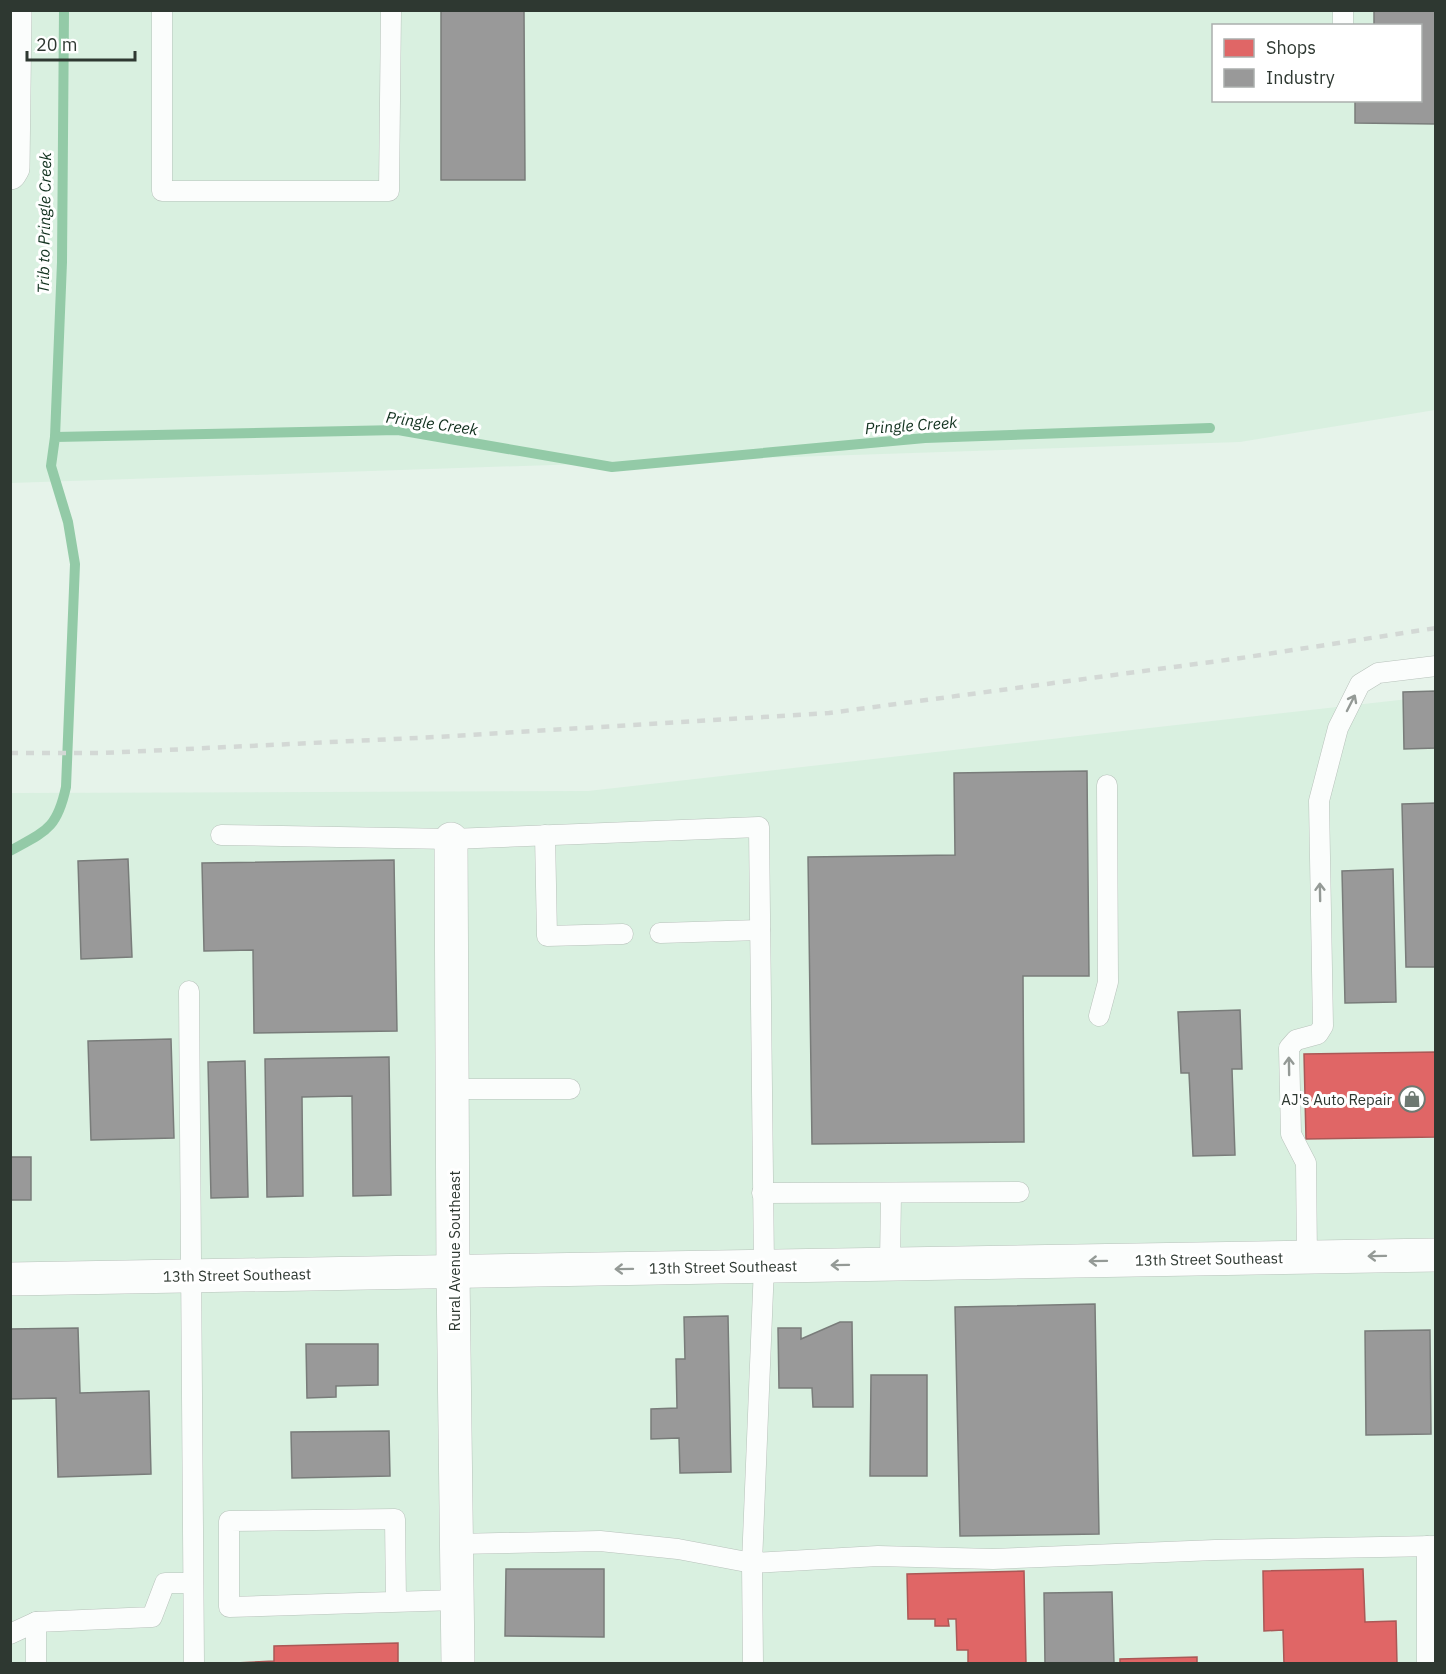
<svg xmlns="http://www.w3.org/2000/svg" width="1446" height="1674" font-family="'IBM Plex Sans',sans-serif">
	<rect width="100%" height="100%" fill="#e6f3ea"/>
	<g fill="#d9f0e0" fill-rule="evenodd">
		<path d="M10,11H1435V410L1240,442L11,483ZM1214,26H1420V100H1214Z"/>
		<polygon points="1435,696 1435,1663 11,1663 10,793 588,791"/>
	</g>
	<g fill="#e06666" stroke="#ab5856" stroke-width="1.5">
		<polygon points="1436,1052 1436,1137 1306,1139 1304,1054"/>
		<polygon points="1363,1569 1365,1622 1396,1621 1397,1664 1284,1664 1283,1630 1264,1631 1263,1571"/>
		<polygon points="1024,1571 1026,1664 968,1664 968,1650 957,1650 956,1619 948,1619 949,1626 935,1626 935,1619 908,1619 907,1574"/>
		<polygon points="398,1643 398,1664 215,1664 274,1661 274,1646"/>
		<polygon points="1197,1657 1197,1664 1120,1664 1120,1659"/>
	</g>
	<g fill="#999" stroke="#797c7a" stroke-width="1.5">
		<polygon points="441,10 524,10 525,180 441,180"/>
		<polygon points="1374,10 1436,10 1436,124 1355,123 1355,100 1420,100 1420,26 1374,26"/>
		<polygon points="1436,691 1436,748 1404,749 1403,692"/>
		<polygon points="1087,771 1089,976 1023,976 1024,1142 812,1144 808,857 955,855 954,773"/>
		<polygon points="1436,803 1436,967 1406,967 1402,804"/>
		<polygon points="128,859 132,957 81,959 78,861"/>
		<polygon points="394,860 397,1031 254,1033 253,950 204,951 202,863"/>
		<polygon points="1393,869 1396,1002 1345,1003 1342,871"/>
		<polygon points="1240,1010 1242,1069 1232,1069 1235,1155 1193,1156 1189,1073 1181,1073 1178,1012"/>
		<polygon points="171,1039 174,1138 91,1140 88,1041"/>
		<polygon points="389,1057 391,1195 353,1196 352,1096 302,1097 303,1196 267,1197 265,1059"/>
		<polygon points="245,1061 248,1197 211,1198 208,1062"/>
		<rect x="10" y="1157" width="21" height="43"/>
		<polygon points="1095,1304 1099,1534 960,1536 955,1307"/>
		<polygon points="728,1316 731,1472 680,1473 679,1438 651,1439 651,1409 677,1408 676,1359 685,1359 684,1317"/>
		<polygon points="840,1322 852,1322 853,1407 813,1407 812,1388 779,1388 778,1328 801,1328 801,1339"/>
		<polygon points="78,1328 80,1393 149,1391 151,1474 58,1477 56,1398 10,1399 10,1329"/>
		<polygon points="1430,1330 1431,1434 1366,1435 1365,1331"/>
		<polygon points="306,1344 378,1344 378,1385 336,1386 336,1397 307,1398"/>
		<polygon points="871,1375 927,1375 927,1476 870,1476"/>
		<polygon points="389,1431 390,1476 292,1478 291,1432"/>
		<polygon points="506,1569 604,1569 604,1637 505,1636"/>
		<polygon points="1112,1592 1114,1664 1045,1664 1044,1593"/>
	</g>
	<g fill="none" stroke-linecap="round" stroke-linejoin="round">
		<g stroke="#93caa7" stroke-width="10">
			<polyline points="55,437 62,262 64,10"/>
			<path d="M10,851C46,831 57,829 66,787L75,564L68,522L51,466L55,437L398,430L612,467L925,438L1210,428"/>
		</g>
		<g stroke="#b8c2bb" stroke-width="21">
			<g id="lane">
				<polyline points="162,10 162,191 389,191 391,10"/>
				<polyline points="1343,26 1343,10"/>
				<polyline points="221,835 451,839 759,827 764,1266 752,1563 753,1664"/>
				<polyline points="545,835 547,936 623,934"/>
				<polyline points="660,933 760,930"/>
				<polyline points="189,991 194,1664"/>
				<polyline points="1099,1016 1108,982 1107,785"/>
				<polyline points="453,1089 570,1089"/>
				<polyline points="762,1193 1019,1192"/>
				<polyline points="1307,1257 1306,1163 1291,1134 1289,1048 1296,1040 1318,1034 1323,1026 1319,801 1338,728 1360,684 1378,673 1436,666"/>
				<polyline points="890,1264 891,1193"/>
				<polyline points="456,1544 600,1541 678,1549 752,1563 878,1556 993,1559 1215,1550 1436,1546"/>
				<polyline points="1427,1546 1427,1664"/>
				<polyline points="396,1602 395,1519 229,1521 229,1607 457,1600"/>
				<polyline points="10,1634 36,1622 152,1617 165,1583 193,1583"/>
				<polyline points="36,1664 36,1622"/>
			</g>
		</g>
		<g stroke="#b8c2bb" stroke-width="34">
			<g id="street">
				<polyline points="10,173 13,168 15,10"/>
				<polyline points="451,839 453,1272"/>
			</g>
		</g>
		<g stroke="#b8c2bb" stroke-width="34">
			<g id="secondary">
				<polyline points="453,1272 458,1664"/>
				<polyline points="10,1279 1436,1255"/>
			</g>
		</g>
		<use href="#lane" stroke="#fbfdfc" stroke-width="20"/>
		<use href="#street" stroke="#fbfdfc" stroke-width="33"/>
		<use href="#secondary" stroke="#fbfdfc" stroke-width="33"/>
		<polyline stroke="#d3d8d5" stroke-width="4.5" stroke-dasharray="8 8" stroke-linecap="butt" points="10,753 103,753 436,737 829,713 1241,658 1436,628"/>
	</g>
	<defs><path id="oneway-shaft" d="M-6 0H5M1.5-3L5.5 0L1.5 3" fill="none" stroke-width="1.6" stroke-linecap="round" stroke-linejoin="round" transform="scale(1.5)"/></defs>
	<g stroke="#949a96">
		<use href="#oneway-shaft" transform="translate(1351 703) rotate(-63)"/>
		<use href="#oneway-shaft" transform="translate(1320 892) rotate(-91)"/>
		<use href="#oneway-shaft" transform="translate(1289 1066) rotate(-91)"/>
		<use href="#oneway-shaft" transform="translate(1377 1256) rotate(179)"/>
		<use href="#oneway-shaft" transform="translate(1098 1261) rotate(179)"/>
		<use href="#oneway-shaft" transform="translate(840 1265) rotate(179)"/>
		<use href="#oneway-shaft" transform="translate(624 1269) rotate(179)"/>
	</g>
	<defs>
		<g id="shop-ring" transform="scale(1.35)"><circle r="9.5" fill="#fff" stroke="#6e7972" stroke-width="1.5"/><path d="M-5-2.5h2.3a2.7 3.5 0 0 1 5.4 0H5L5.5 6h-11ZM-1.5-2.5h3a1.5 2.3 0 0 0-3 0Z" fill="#6e7972"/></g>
	</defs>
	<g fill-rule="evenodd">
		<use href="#shop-ring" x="1412" y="1099"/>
	</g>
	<g text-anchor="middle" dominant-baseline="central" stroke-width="6" stroke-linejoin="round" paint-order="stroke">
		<g font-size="15" fill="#2e3831" stroke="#fff" text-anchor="end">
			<text x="1392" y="1099">AJ's Auto Repair</text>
		</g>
		<g font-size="15" fill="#2e3831" stroke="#fff">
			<text transform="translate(454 1251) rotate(-90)">Rural Avenue Southeast</text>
			<text transform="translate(1209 1259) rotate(-1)">13th Street Southeast</text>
			<text transform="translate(723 1267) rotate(-1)">13th Street Southeast</text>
			<text transform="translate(237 1275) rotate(-1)">13th Street Southeast</text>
		</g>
		<g font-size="16" font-style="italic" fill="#11311e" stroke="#fff">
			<text transform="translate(44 223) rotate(-89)">Trib to Pringle Creek</text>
			<text transform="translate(432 423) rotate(8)">Pringle Creek</text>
			<text transform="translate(911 425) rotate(-4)">Pringle Creek</text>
		</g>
	</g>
	<rect width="1446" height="1674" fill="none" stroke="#2e3831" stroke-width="24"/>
	<rect x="1212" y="24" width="210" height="78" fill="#ffffff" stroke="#abafad" stroke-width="1.5"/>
	<rect x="1224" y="39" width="30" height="18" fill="#e06666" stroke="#abafad" stroke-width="1.5"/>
	<text x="1266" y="54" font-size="18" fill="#2e3831">Shops</text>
	<rect x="1224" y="69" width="30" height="18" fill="#999999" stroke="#abafad" stroke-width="1.5"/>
	<text x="1266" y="84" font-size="18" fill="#2e3831">Industry</text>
	<path d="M27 51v9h108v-9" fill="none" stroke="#2e3831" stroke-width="3"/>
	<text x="36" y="51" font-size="18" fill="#2e3831" stroke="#ffffff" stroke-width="4.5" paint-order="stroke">20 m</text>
</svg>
